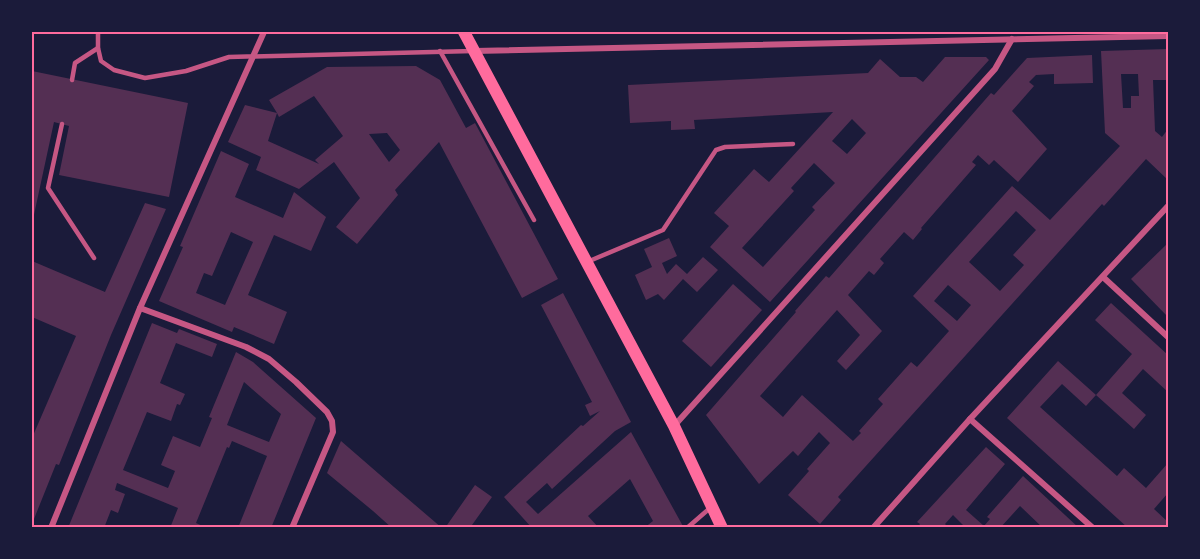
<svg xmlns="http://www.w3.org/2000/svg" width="1200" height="559" font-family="'Fira Sans',sans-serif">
	<rect width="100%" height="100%" fill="#1b1b3a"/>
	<g fill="#542f53" fill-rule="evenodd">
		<path d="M1168,49V80H1153L1155,131L1162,137L1168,129V180L1146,159L1104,206L1102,204L838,497L841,500L820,524L788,495L809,471L807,469L830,443L819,432L798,456L793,451L759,484L706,415L796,312L795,311L826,276L829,278L991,93L994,95L1027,58L1092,55L1093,83L1054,84V74L1036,75L1029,82L1034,86L1012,111L1047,149L1018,182L994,160L989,165L978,155L972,162L976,165L921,228L922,229L913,240L904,232L880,259L884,263L874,275L869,271L848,295L882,331L846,370L837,361L860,335L837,310L760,396L783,417L802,395L853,441L861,433L859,431L883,404L878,399L911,362L917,367L949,331L913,296L1012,186L1050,220L1120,146L1105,133L1101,51ZM1121,74H1138L1139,96H1131V108H1123ZM1016,211L1036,230L1013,255L1024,265L1000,291L969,262ZM948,285L971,305L957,321L934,301Z"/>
		<path d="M945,57H986L989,60L770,302L710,247L729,226L714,213L754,169L769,182L833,112L694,120L695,129L671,130V121L630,123L628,85L868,73L880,59L900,77H916L923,82ZM852,119L866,133L847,154L832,141ZM814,163L835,183L812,207L815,210L763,267L742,248L794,191L791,188Z"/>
		<path d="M416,66L440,80L466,128L475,123L558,279L522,298L439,142L395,190L398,195L357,244L336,227L360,198L334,162L299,189L256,170L261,157L228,142L245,105L277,113L269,100L327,67ZM314,96L343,136L315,160L319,164L268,141L277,113L279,117ZM387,133L400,150L389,162L369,134Z"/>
		<polygon points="32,71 188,103 169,197 59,175 69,126 54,122 32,224"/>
		<path d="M221,151L249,164L235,197L283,218L294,192L326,217L311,251L274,235L248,295L287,312L274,344L234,327L232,332L159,301L183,247L180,246ZM231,232L253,242L225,305L196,293L204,273L212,276Z"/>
		<polygon points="145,203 166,209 111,335 59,465 56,464 32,524 32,438 76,336 32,317 32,261 105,292"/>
		<polygon points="669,238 677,256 662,263 667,274 676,264 687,274 703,257 718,270 697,292 683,279 664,300 658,294 646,300 635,275 652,267 644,249"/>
		<polygon points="1168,243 1168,317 1131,279"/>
		<polygon points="733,284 762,310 711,367 682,341"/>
		<polygon points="563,293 631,422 615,431 552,489 547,483 526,502 538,514 631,432 684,528 644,528 653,521 630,479 588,516 599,528 532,528 504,497 581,425 583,426 600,411 590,416 585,405 592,402 541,305"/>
		<polygon points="1111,303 1168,355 1168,392 1143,369 1122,393 1146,415 1134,429 1096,395 1132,354 1095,320"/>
		<path d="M152,323L177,333L179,329L217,344L212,357L176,343L160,383L185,394L180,405L177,404L171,421L147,412L123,470L168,488L175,471L161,465L173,436L200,447L212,418L209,417L236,352L253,362L316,418L271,528H238L267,456L232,441L229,448L227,447L196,523L207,528H170L178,508L117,483L115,490L125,494L118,513L111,510L104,528H68ZM244,382L281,414L269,442L227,425Z"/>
		<polygon points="1058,361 1096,395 1086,406 1062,384 1040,407 1117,476 1124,468 1146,488 1168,463 1168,493 1154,509 1168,522 1168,528 1128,528 1007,418"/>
		<polygon points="341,441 394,487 442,528 392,528 373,511 327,473"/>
		<polygon points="986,447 1005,464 966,510 984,526 990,519 987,517 1023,476 1079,528 1043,528 1020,506 1000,528 966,528 953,515 945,524 949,528 917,528 920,524 917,522"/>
		<polygon points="475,485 492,497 472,525 475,528 445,528"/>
	</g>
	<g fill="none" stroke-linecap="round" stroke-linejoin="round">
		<g stroke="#c65784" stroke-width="4.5">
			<polyline points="98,32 98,48 101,61 114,70 145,78 186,71 229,57 473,51"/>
			<polyline points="440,51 534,220"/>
			<polyline points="72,80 75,63 98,48"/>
			<polyline points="62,124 48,188 94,258"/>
			<polyline points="587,262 663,230 716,150 725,147 793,144"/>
			<polyline points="687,528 710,508"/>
		</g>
		<g stroke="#c65784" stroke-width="6">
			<polyline points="474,51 1168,36"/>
			<polyline points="1103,277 1168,337"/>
			<polyline points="140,308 246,347 269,359 296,382 327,412 332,421 333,432 292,528"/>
			<polyline points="970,419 1093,528"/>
			<polyline points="674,426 995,69 1012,39"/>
			<polyline points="51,528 140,308 264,32"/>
			<polyline points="873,528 970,419 1168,206"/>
		</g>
		<polyline stroke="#ff6b9d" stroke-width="12" points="464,32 674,426 722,528"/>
	</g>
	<rect width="1200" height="559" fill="none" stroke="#1b1b3a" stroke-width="66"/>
	<rect x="33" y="33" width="1134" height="493" fill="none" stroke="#ff6b9d" stroke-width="2"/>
</svg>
